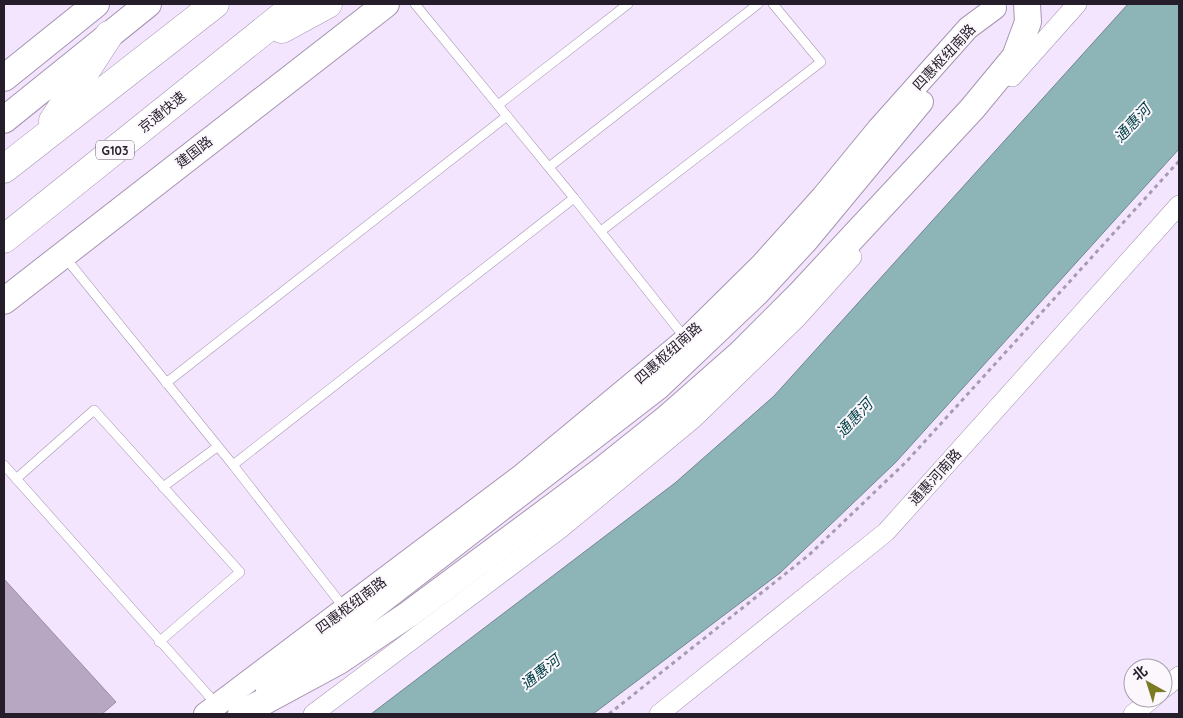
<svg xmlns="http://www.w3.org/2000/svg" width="1183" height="718" font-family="Quicksand,'Noto Sans SC',sans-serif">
	<rect width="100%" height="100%" fill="#f4e5fe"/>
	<polygon fill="#8db4b7" stroke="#6e878d" points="1128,4 1179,4 1179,149 896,462 780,573 593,714 371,714 675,483 774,396"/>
	<polygon fill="#b7a7c2" stroke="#9c8ba9" points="4,579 116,702 102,714 4,714"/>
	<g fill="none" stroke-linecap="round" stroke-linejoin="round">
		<g stroke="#a695b2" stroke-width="10">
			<g id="service">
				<polyline points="498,105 628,4"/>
				<polyline points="549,167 758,4"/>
				<polyline points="574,198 686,339"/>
				<polyline points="601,231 821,62 773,4"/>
				<polyline points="64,256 233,465 574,198 415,4"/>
				<polyline points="166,383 507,116"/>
				<polyline points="4,465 217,705"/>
				<polyline points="233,465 345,609"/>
				<polyline points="16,479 94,410 240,572 159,642"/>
				<polyline points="163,487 217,447"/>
			</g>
		</g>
		<g stroke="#a695b2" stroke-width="20">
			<g id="minor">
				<polyline points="1012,77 1077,4"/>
				<polyline points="1163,689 1179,676"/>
				<polyline points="313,714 560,529 693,419 797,318 852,257"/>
				<polyline points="659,714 886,532 1179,205"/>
				<polyline points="1133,714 1153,698"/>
			</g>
		</g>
		<g stroke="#a695b2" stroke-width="24">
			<g id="tertiary">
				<polyline points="267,691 659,388 758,294 807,241 922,102"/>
				<polyline points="205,714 522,475 686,339 762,264 823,196 878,129 968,28 995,8"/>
			</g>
		</g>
		<g stroke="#a695b2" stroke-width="28">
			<g id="secondary">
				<polyline points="4,78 96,4"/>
				<polyline points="4,120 148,4"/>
				<polyline points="4,301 386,4"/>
				<polyline points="241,714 339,661 409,614 601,471 666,419 741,353 799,295 972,109 1015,57 1028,22 1027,4"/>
			</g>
		</g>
		<g stroke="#a695b2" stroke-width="29">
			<g id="motorway">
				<polyline points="282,29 328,4"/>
				<polyline points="53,121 109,35"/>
				<polyline points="4,169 215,4"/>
				<polyline points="4,239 297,4"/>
			</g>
		</g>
		<polyline stroke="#a89bb0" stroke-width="3" stroke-dasharray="4 4" stroke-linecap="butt" points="609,714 809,555 907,461 1179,161"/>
		<use href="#service" stroke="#fff" stroke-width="9"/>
		<use href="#minor" stroke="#fff" stroke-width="19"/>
		<use href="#tertiary" stroke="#fff" stroke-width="22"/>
		<use href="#secondary" stroke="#fff" stroke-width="26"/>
		<use href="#motorway" stroke="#fff" stroke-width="28"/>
	</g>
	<g text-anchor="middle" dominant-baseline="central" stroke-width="4" stroke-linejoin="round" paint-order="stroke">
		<rect fill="#fbf7fd" stroke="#655f69" stroke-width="1" x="96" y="140.5" width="38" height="19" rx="4"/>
		<g font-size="12" font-weight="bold" fill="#251e2a">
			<text x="115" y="150">G103</text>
		</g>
		<g font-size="14" fill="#251e2a" stroke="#fbf7fd">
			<text transform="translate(944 57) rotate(-47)">四惠枢纽南路</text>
			<text transform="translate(162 112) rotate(-39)">京通快速</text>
			<text transform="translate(194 152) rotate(-38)">建国路</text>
			<text transform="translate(668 353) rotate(-42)">四惠枢纽南路</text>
			<text transform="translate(935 477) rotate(-48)">通惠河南路</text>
			<text transform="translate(351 605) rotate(-37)">四惠枢纽南路</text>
		</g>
		<g font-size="15" font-style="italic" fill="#034246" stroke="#fbf7fd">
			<text transform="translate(1132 123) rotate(-47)">通惠河</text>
			<text transform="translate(854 418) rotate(-47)">通惠河</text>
			<text transform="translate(540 672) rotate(-38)">通惠河</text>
		</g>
	</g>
	<rect width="1183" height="718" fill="none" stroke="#251e2a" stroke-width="10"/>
	<g transform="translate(1148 683) rotate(321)"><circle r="24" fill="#fbf7fd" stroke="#a5a0a9"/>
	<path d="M0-4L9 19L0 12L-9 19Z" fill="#7b7b23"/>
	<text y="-8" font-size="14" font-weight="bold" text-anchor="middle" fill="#251e2a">北</text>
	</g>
</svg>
